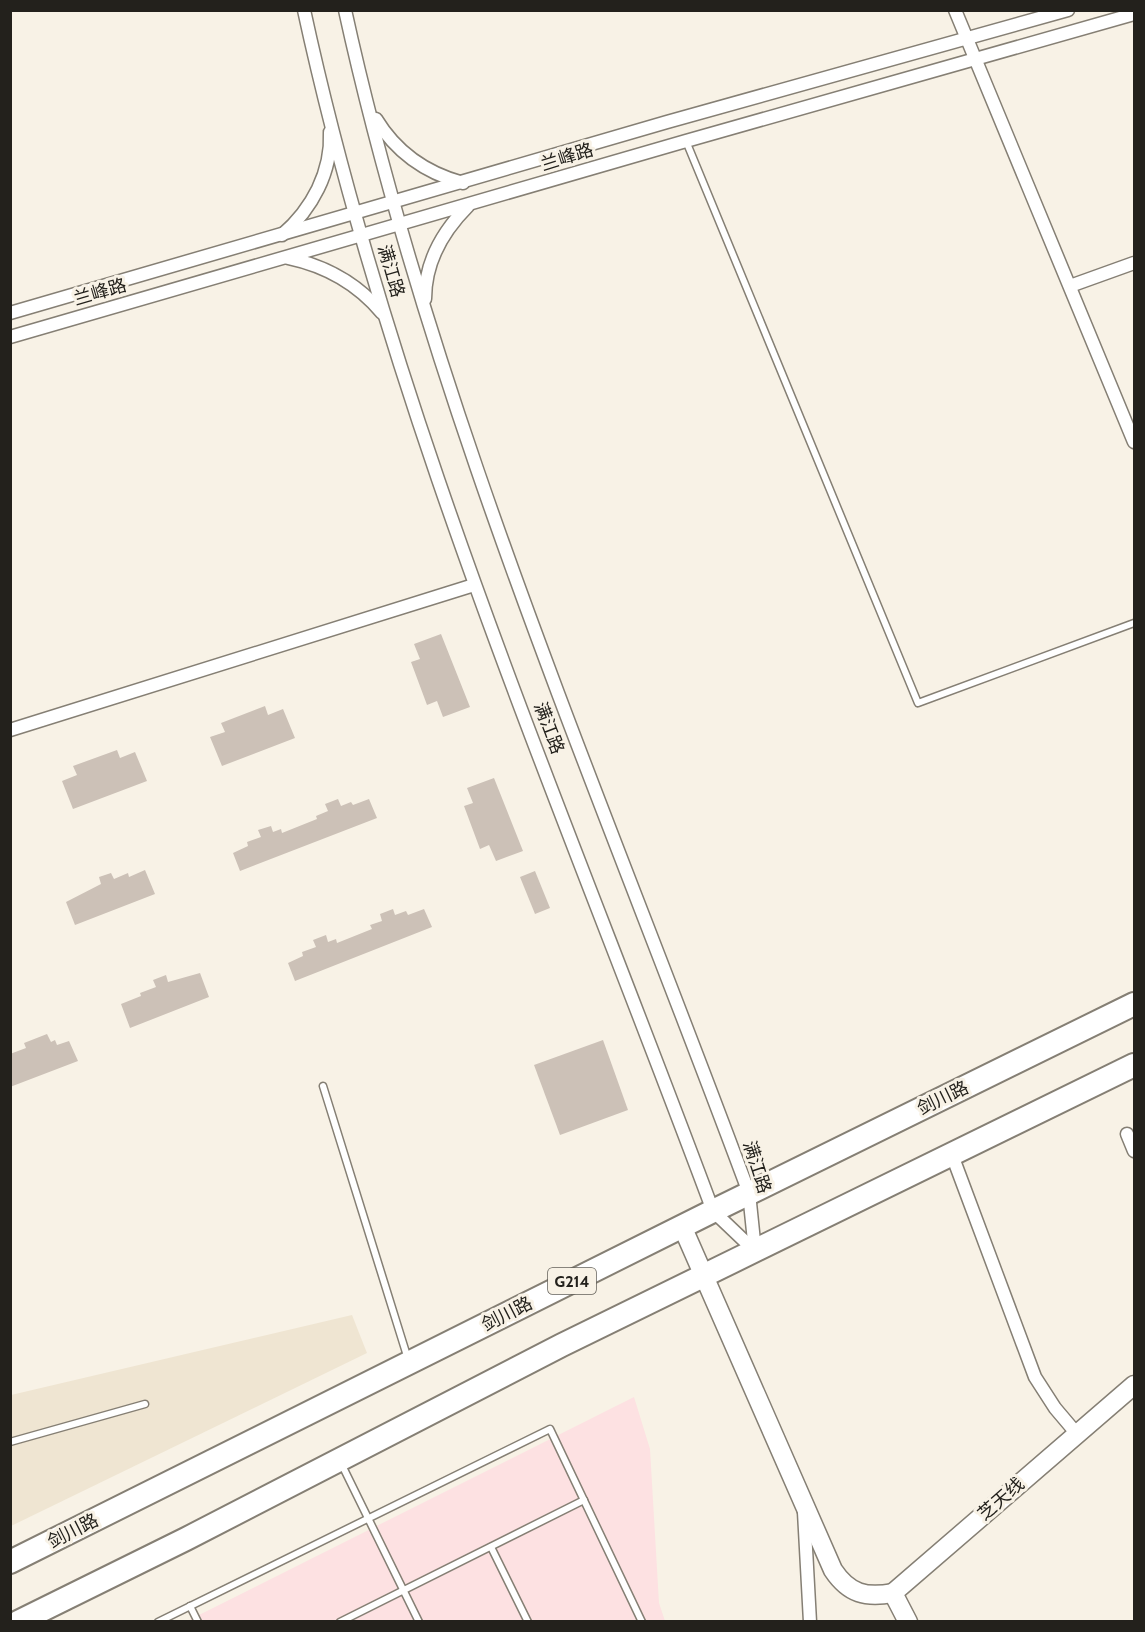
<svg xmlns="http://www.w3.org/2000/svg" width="1145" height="1632" font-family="Cabin,'Noto Sans SC',sans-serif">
	<rect width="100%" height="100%" fill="#f8f2e6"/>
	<polygon fill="#fde1e2" points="634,1397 650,1449 659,1603 665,1621 185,1622"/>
	<polygon fill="#efe5d2" points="352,1315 367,1353 11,1526 11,1395"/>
	<g fill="#ccc1b7">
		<polygon points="441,634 470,707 443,717 437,701 427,705 411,662 420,659 414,644"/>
		<polygon points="265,706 268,715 283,709 295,738 222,766 210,737 225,732 221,723"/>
		<polygon points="117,750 120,758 135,752 147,781 73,809 62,781 77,775 73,766"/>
		<polygon points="494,778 523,851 496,861 489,845 480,849 464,806 473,803 467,788"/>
		<polygon points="338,799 341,806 351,802 353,805 369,799 377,818 240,871 233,853 248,846 247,842 261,837 258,830 271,826 273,832 281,829 282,833 317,819 316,816 328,811 325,804"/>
		<polygon points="145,870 155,894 75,925 66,902 101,884 99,877 111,873 114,879 128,873 129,877"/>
		<polygon points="535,871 550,908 535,914 520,877"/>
		<polygon points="393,909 395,915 406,911 408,915 424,909 432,927 295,981 288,963 303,956 302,952 316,947 313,940 326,935 328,942 336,939 337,943 372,929 370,925 382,921 380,914"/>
		<polygon points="200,973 209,997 130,1028 121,1004 141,996 140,993 156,987 153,980 166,975 168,982"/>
		<polygon points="47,1034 51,1042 55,1040 57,1045 69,1041 78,1061 10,1087 10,1054 26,1048 24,1043"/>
		<polygon points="603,1040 628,1110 560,1135 534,1065"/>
	</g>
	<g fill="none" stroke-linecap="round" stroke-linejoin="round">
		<g stroke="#857f74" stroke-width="9">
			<g id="lane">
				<polyline points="686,141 918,703 1134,623"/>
				<polyline points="323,1086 408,1359"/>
				<polyline points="10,1442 145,1404"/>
				<polyline points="341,1463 419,1622"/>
				<polyline points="491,1547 528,1622"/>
				<polyline points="190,1606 198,1622"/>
				<polyline points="158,1622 550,1429 642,1622"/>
				<polyline points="340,1622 584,1500"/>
			</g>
		</g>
		<g stroke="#857f74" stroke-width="15">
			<g id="street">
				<path d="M304,10C394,425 566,815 713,1211L755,1251"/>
				<path d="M345,10C434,416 605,804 749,1193L755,1251"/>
				<polyline points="955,10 1134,442"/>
				<path d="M376,119C396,152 426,173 463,183"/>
				<path d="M282,235C312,209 332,172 330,132"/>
				<path d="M288,258C326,266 357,283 382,313"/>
				<polyline points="1070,286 1134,263"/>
				<path d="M425,299C425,262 442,232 468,206"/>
				<polyline points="10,313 667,122 1068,10"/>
				<polyline points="10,337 686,141 1134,14"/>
				<polyline points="10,730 474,585"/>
				<polyline points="1127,1134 1134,1151"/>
				<polyline points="952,1155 1035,1377 1055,1408 1077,1434"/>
				<polyline points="804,1512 810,1622"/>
			</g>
		</g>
		<g stroke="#857f74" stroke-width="21">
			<g id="secondary">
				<path d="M682,1226L833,1570C849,1594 866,1598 893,1593"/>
				<polyline points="908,1622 893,1593 1134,1385"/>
			</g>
		</g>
		<g stroke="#857f74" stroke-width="26">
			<g id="highway">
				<polyline points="10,1562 713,1211 1134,1004"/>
				<polyline points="18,1622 186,1539 562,1345 1134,1065"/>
			</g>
		</g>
		<use href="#lane" stroke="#fff" stroke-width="6"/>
		<use href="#street" stroke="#fff" stroke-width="12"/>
		<use href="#secondary" stroke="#fff" stroke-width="18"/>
		<use href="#highway" stroke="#fff" stroke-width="22"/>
	</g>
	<g text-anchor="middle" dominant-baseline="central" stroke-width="6" stroke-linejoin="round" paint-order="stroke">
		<rect fill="#f8f2e6" stroke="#636059" stroke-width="1.5" x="548" y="1268" width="48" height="26" rx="4.5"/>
		<g font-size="16" font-weight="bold" fill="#23211c">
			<text x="572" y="1281">G214</text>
		</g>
		<g font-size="18" fill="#23211c" stroke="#f8f2e6">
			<text transform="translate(567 157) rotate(-17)">兰峰路</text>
			<text transform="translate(391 271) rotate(74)">满江路</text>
			<text transform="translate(100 292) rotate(-16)">兰峰路</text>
			<text transform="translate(549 728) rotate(69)">满江路</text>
			<text transform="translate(943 1098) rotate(-26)">剑川路</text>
			<text transform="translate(757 1167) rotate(72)">满江路</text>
			<text transform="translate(507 1314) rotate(-27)">剑川路</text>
			<text transform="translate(1001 1499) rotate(-41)">芝天线</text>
			<text transform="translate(73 1531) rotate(-27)">剑川路</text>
		</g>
	</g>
	<rect width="1145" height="1632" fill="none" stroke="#23211c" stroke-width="24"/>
</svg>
